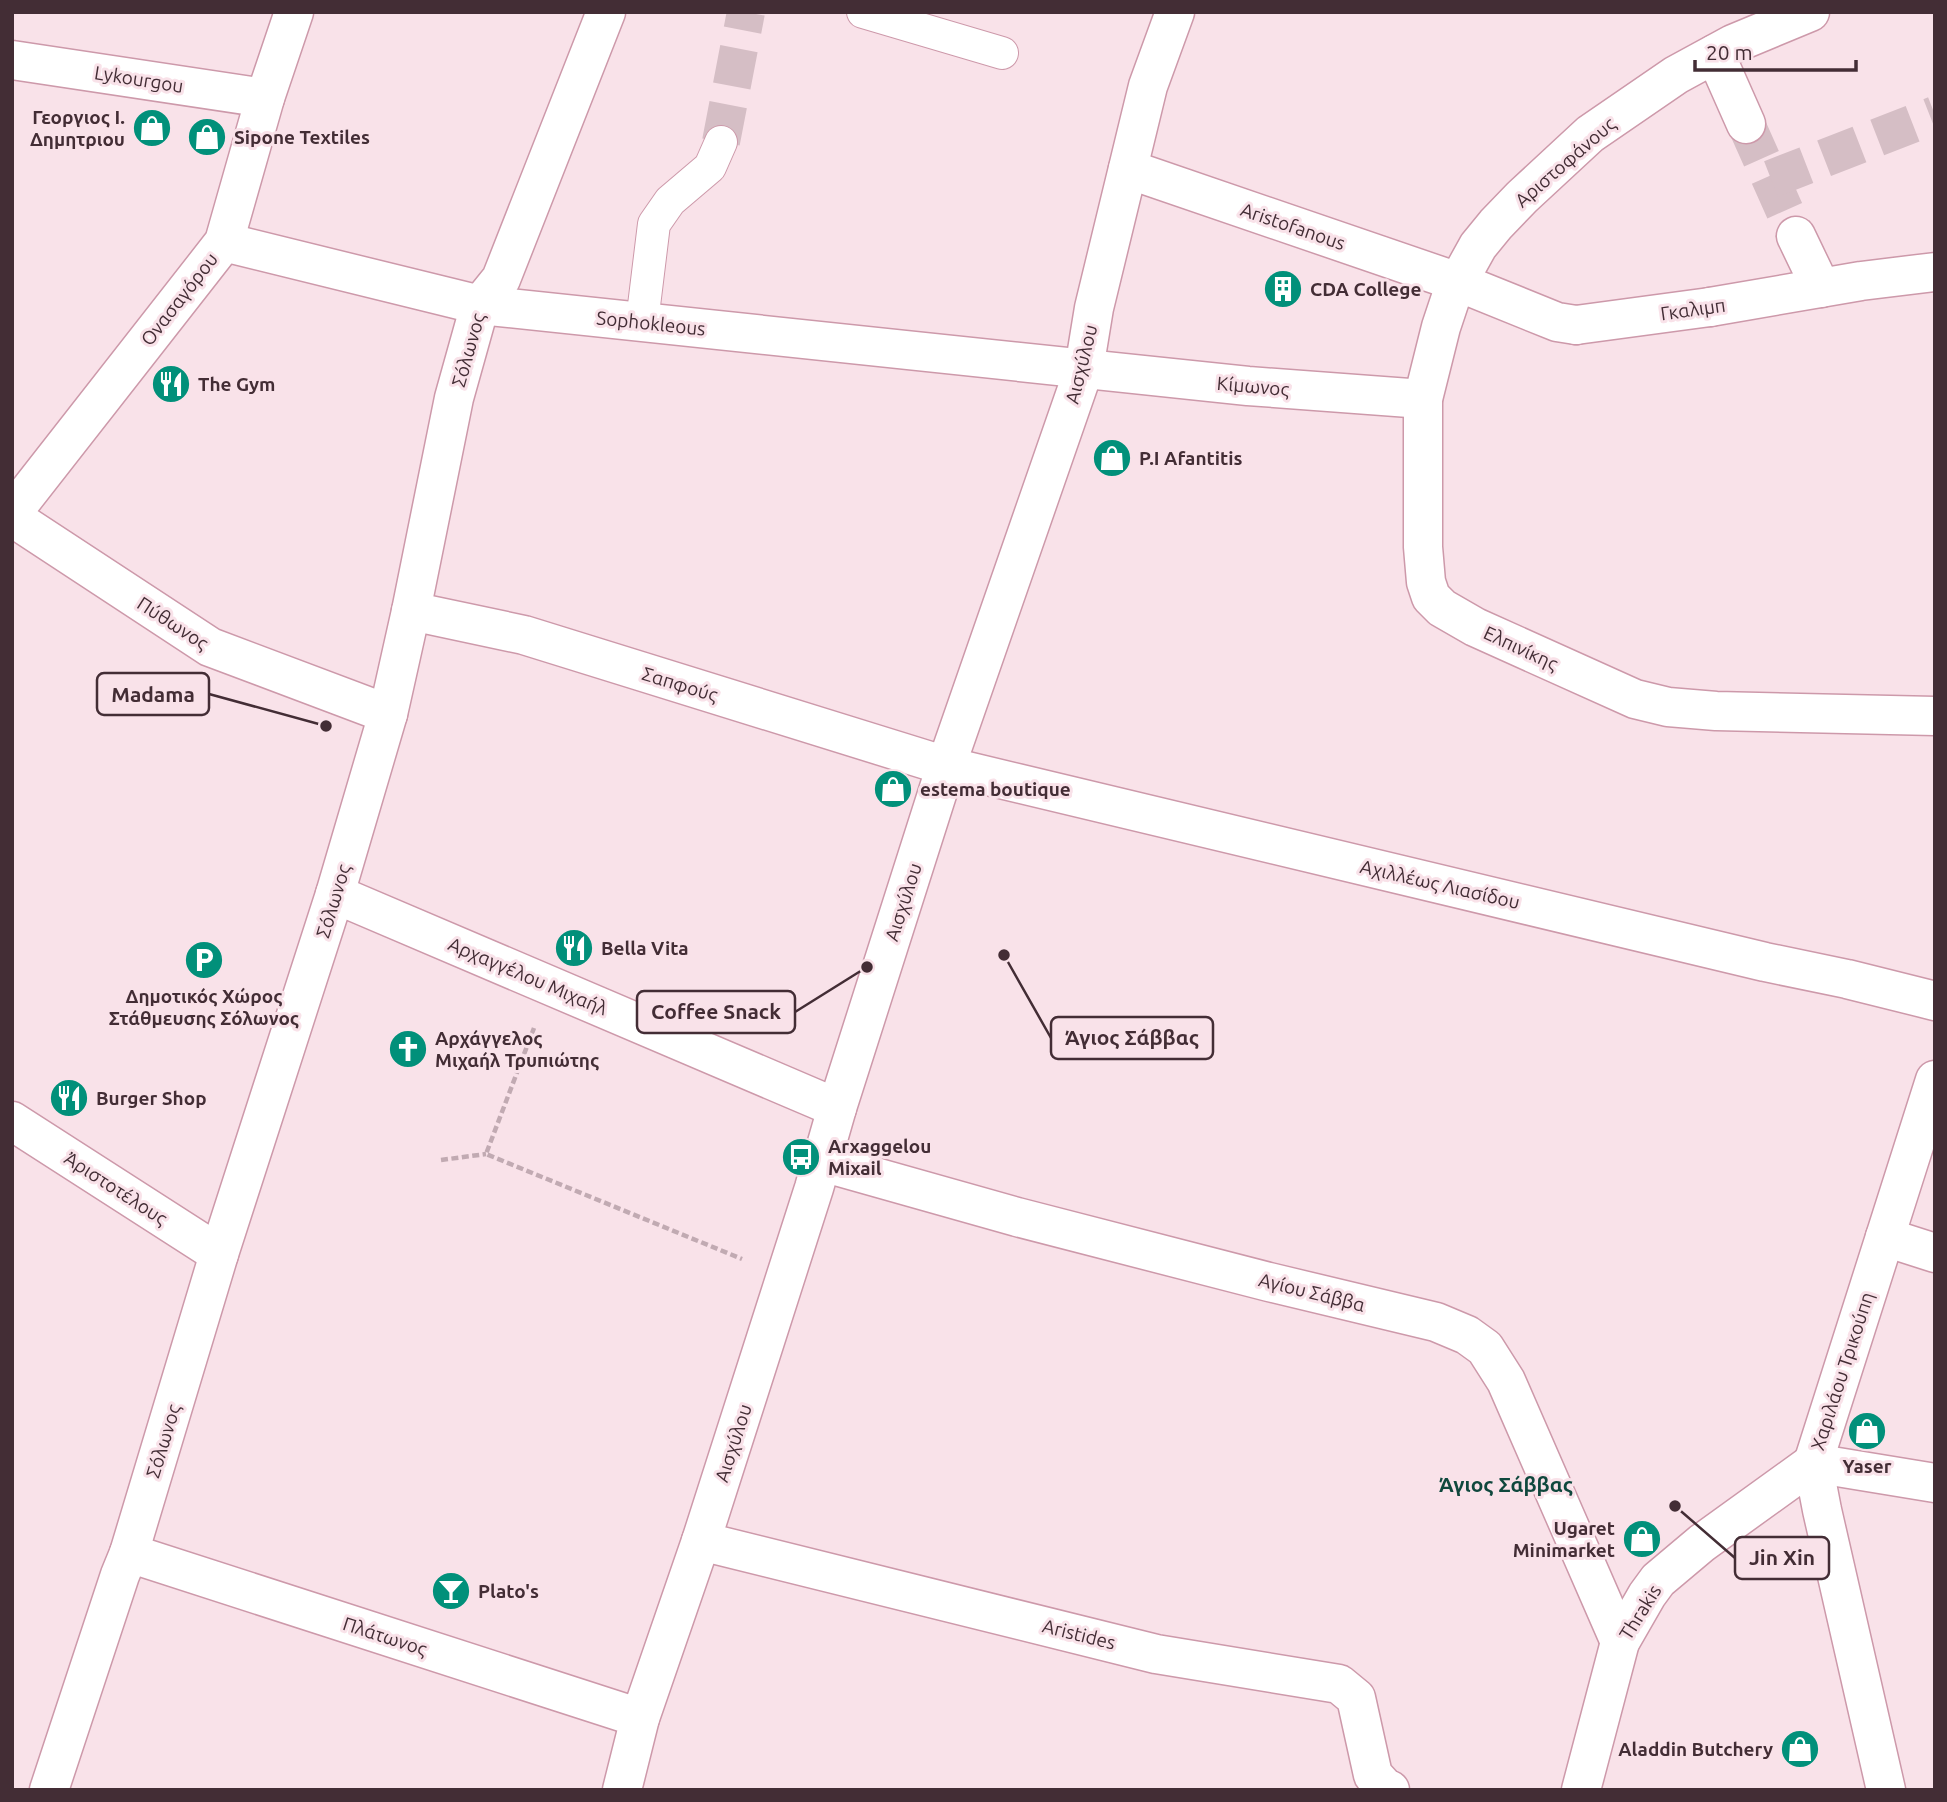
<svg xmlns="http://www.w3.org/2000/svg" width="1947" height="1802" font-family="Ubuntu,sans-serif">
	<rect width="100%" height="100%" fill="#f9e2e9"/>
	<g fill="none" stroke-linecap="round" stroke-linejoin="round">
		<g stroke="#d5bec5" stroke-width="38" stroke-dasharray="38 19" stroke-linecap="butt">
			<polyline points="1746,124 1796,236"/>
			<polyline points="1771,179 1935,115"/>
		</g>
		<polyline stroke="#d5bec5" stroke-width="38" stroke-dasharray="38 19" stroke-linecap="butt" points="721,142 746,12"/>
		<g stroke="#cd99aa" stroke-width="34">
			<g id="service">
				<polyline points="863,12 1002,53"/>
				<polyline points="642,322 654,224 670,201 710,167 721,142"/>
			</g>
		</g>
		<g stroke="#cd99aa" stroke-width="41">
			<g id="pedestrian">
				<polyline points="1715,54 1746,124"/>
				<polyline points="12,60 265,98"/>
				<polyline points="1796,236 1821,288"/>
				<polyline points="224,242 480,305"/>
				<polyline points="1576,325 1710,307"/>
				<polyline points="12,513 224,242 265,98 294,12"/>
				<polyline points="12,517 210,647 388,714"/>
				<polyline points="12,1121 219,1254"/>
				<polyline points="1813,1463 1935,1483"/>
				<polyline points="49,1790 120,1575 129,1553"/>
			</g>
		</g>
		<g stroke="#cd99aa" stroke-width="41">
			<g id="minor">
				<polyline points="606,12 501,279 480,305 454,398 411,611 388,714 335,894 219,1254 129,1553 640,1718"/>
				<polyline points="1810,12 1733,44 1676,75 1590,134 1522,197 1496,224 1478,246 1458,282 1450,300 1441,327 1423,399 1423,547 1426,582 1431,597 1442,608 1475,627 1635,699 1668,707 1716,711 1935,716"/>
				<polyline points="1128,169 1458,282 1557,322 1576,325"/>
				<polyline points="480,305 1248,386 1423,399"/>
				<polyline points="1710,307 1861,281 1935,272"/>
				<polyline points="411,611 524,635 946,766 1765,962 1847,979 1935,1001"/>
				<polyline points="335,894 837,1108"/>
				<polyline points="822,1162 1017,1217 1269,1282 1436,1322 1467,1335 1485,1348 1506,1381 1620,1642"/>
				<polyline points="1885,1237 1935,1253"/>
				<polyline points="701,1541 1156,1654 1339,1684 1356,1698 1373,1775 1385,1788 1390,1790"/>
				<polyline points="622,1790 640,1718 701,1541 814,1188 837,1108 946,766 1084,369 1094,308 1148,86 1175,12"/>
				<polyline points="1581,1790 1620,1642 1647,1595 1658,1580 1702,1543 1813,1463"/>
				<polyline points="1886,1790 1822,1510 1813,1463 1935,1080"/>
			</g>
		</g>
		<g stroke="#c1aab2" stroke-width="4.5" stroke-dasharray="7 3.5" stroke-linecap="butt">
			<polyline points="534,1028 486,1154 742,1259"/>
			<polyline points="441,1160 486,1154"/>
		</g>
		<use href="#service" stroke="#fff" stroke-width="32"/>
		<use href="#pedestrian" stroke="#fff" stroke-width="38"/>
		<use href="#minor" stroke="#fff" stroke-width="38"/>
	</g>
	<defs>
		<g id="shop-disc" transform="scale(2.0125)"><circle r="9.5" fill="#01907a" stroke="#f9e2e9"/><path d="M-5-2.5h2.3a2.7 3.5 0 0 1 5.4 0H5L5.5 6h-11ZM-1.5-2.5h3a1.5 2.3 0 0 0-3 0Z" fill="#fff"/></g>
		<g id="building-disc" transform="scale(2.0125)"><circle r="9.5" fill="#01907a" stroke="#f9e2e9"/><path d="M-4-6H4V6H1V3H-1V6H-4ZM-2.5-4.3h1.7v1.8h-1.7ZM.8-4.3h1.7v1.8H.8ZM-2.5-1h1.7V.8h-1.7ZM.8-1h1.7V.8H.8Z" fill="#fff"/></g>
		<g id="restaurant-disc" transform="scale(2.0125)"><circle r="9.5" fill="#01907a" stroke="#f9e2e9"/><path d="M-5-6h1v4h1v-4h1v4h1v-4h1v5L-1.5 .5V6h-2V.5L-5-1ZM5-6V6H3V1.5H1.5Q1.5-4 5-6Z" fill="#fff"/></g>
		<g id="parking-disc" transform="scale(2.0125)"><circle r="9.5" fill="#01907a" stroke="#f9e2e9"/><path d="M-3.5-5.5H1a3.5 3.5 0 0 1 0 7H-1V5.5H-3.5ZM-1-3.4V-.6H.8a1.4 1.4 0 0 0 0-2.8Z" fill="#fff"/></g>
		<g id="church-disc" transform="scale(2.0125)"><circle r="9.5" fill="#01907a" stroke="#f9e2e9"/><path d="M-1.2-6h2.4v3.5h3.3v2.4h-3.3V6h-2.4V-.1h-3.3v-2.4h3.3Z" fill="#fff"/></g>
		<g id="bus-disc" transform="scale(2.0125)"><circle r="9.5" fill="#01907a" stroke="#f9e2e9"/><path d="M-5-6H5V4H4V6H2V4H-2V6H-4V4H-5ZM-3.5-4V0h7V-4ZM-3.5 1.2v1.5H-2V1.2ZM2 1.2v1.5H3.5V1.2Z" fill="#fff"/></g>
		<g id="bar-disc" transform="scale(2.0125)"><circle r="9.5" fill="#01907a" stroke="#f9e2e9"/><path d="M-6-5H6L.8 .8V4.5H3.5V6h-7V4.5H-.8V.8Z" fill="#fff"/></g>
	</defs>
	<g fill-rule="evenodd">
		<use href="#shop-disc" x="152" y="128"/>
		<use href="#shop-disc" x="207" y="137"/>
		<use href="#building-disc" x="1283" y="289"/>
		<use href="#restaurant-disc" x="171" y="384"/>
		<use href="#shop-disc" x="1112" y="458"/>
		<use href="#shop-disc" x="893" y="789"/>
		<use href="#restaurant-disc" x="574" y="948"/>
		<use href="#parking-disc" x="204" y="960"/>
		<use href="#church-disc" x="408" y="1049"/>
		<use href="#restaurant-disc" x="69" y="1098"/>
		<use href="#bus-disc" x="801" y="1157"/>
		<use href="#shop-disc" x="1867" y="1431"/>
		<use href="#shop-disc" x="1642" y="1539"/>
		<use href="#bar-disc" x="451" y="1591"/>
		<use href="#shop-disc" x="1800" y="1749"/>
	</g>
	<g text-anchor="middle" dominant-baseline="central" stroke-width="6" stroke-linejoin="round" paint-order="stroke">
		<g font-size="19" fill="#432d35" stroke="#f9e2e9">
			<text transform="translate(139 79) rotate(9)">Lykourgou</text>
			<text transform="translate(1565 162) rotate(-41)">Αριστοφάνους</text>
			<text transform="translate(1293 226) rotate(19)">Aristofanous</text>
			<text transform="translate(179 299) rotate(-52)">Ονασαγόρου</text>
			<text transform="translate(1693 309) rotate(-8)">Γκαλιμπ</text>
			<text transform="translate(651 323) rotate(6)">Sophokleous</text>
			<text transform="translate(468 350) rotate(-74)">Σόλωνος</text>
			<text transform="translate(1081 364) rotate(-76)">Αισχύλου</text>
			<text transform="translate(1253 386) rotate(5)">Κίμωνος</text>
			<text transform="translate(173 623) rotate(33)">Πύθωνος</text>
			<text transform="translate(1521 648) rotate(25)">Ελπινίκης</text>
			<text transform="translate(680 684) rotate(17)">Σαπφούς</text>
			<text transform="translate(1440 884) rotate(13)">Αχιλλέως Λιασίδου</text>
			<text transform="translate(333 901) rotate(-73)">Σόλωνος</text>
			<text transform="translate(903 902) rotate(-72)">Αισχύλου</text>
			<text transform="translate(528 976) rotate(23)">Αρχαγγέλου Μιχαήλ</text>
			<text transform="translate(116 1188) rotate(33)">Ἀριστοτέλους</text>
			<text transform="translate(1312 1292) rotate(14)">Αγίου Σάββα</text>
			<text transform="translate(1842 1371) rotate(-72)">Χαριλάου Τρικούπη</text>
			<text transform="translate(163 1441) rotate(-73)">Σόλωνος</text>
			<text transform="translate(733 1443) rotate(-72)">Αισχύλου</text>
			<text transform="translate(1640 1612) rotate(-58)">Thrakis</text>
			<text transform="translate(1079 1634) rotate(14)">Aristides</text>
			<text transform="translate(385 1636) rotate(18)">Πλάτωνος</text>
		</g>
		<g font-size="19" font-weight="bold" fill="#432d35" stroke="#f9e2e9" text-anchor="start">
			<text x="125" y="117" text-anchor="end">Γεοργιος Ι.<tspan x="125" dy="22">Δημητριου</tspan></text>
			<text x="234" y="137">Sipone Textiles</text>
			<text x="1310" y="289">CDA College</text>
			<text x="198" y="384">The Gym</text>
			<text x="1139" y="458">P.I Afantitis</text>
			<text x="920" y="789">estema boutique</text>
			<text x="601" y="948">Bella Vita</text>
			<text x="204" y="996" text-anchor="middle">Δημοτικός Χώρος<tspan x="204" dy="22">Στάθμευσης Σόλωνος</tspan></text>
			<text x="435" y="1038">Αρχάγγελος<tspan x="435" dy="22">Μιχαήλ Τρυπιώτης</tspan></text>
			<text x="96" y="1098">Burger Shop</text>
			<text x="828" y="1146">Arxaggelou<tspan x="828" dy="22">Mixail</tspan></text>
			<text x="1867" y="1466" text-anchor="middle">Yaser</text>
			<text x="1615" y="1528" text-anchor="end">Ugaret<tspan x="1615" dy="22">Minimarket</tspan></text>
			<text x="478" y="1591">Plato's</text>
			<text x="1773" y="1749" text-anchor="end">Aladdin Butchery</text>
		</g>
		<g font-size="21" font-weight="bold" fill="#0f483d" stroke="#f9e2e9">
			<text x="1506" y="1484">Άγιος Σάββας</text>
		</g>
	</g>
	<path fill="none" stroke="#432d35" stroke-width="2.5" d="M326 726L209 694M867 967L795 1012M1004 955L1051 1038M1675 1506L1735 1558"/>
	<g fill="#432d35" stroke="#f9e2e9" stroke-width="2.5">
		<circle cx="326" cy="726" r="7"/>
		<circle cx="867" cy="967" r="7"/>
		<circle cx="1004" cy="955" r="7"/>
		<circle cx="1675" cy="1506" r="7"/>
	</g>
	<g fill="#f9e2e9" stroke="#432d35" stroke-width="2.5">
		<rect x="97" y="673" width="112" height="42" rx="7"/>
		<rect x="637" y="991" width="158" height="42" rx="7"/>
		<rect x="1051" y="1017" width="162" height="42" rx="7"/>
		<rect x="1735" y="1537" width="94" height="42" rx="7"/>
	</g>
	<g font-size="21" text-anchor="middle" font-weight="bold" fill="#432d35">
		<text x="153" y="702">Madama</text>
		<text x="716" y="1019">Coffee Snack</text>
		<text x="1132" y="1045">Άγιος Σάββας</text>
		<text x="1782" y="1565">Jin Xin</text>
	</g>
	<rect width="1947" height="1802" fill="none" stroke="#432d35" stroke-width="28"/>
	<path d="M1695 60v10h161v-10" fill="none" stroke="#432d35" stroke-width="3.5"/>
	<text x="1706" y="60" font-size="21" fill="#432d35" stroke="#f9e2e9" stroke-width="5" paint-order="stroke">20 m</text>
</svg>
